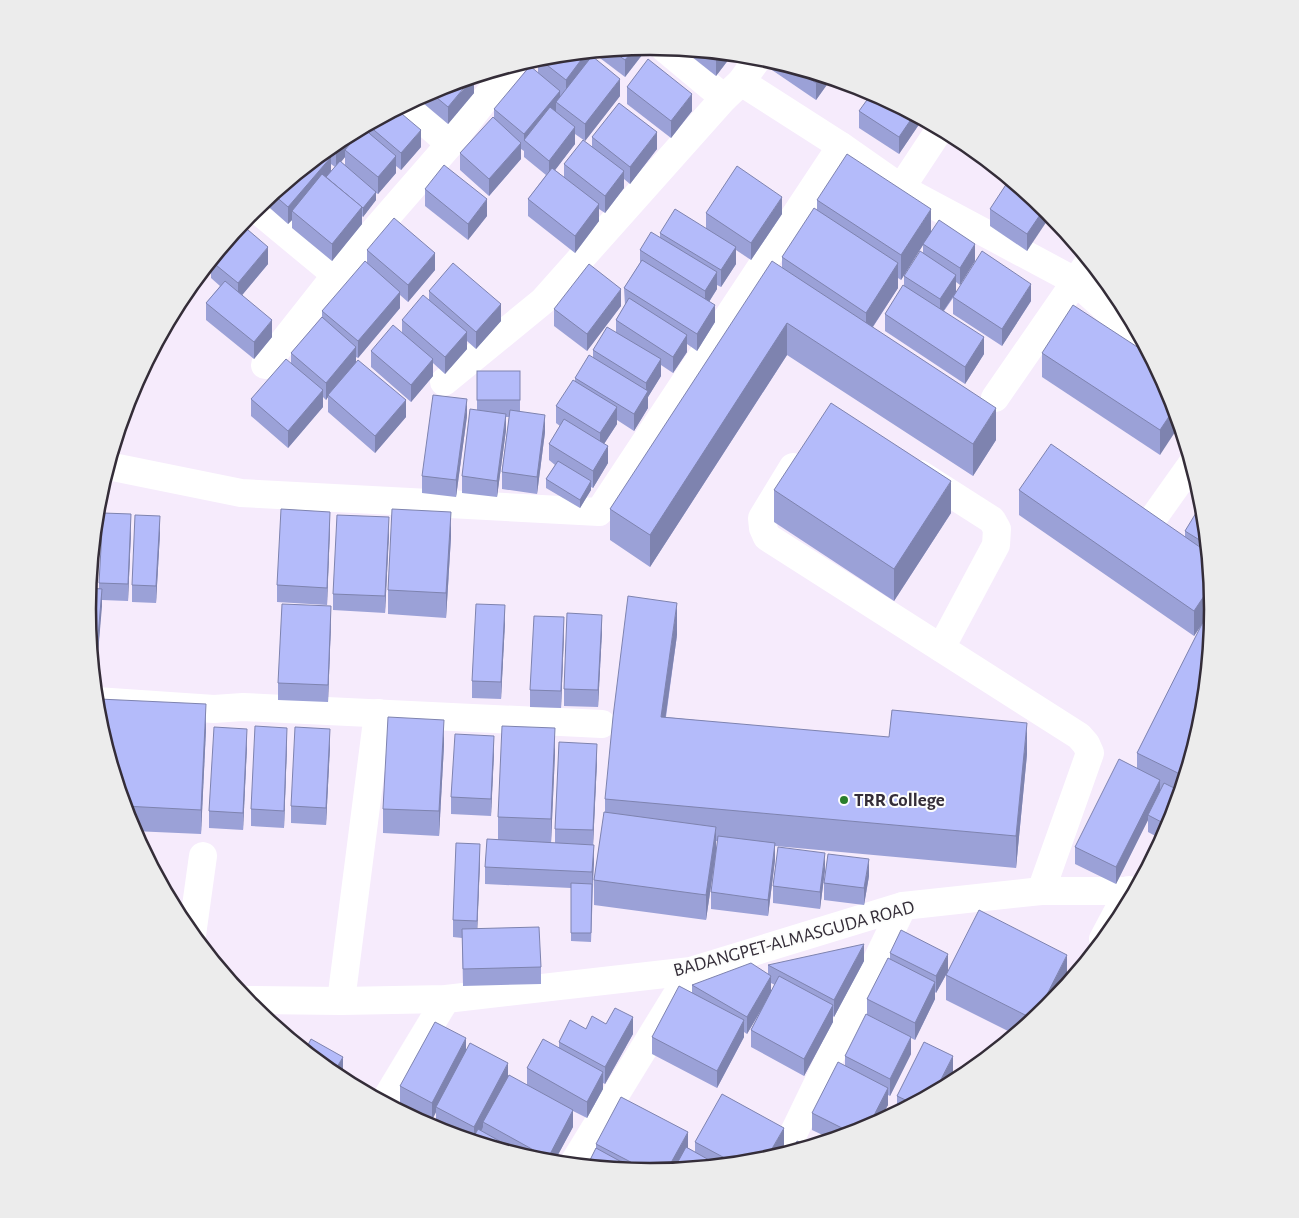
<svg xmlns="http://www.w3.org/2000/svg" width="1299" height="1218" font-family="'Alegreya Sans',sans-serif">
	<rect width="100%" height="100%" fill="#f6ebfc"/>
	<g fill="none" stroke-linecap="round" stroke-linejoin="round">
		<g stroke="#fff" stroke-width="28">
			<polyline points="664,48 724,98"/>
			<polyline points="741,82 841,146"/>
			<polyline points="405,105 450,144"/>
			<polyline points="901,188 1075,281 1142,342"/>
			<polyline points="255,208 336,275"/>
			<polyline points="265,365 336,275 450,144 511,66"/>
			<polyline points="444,382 543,301 724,98 741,82 759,57"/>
			<polyline points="995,398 1089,262"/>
			<polyline points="108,466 241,493 599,512 841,146 901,188 940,129"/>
			<polyline points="793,467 762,518 763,528 767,537 1079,736 1086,744 1090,753 1041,891"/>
			<polyline points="920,474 992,520 997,529 996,545 941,648"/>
			<polyline points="1152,520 1191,465"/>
			<polyline points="96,701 214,709 243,707 602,724"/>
			<polyline points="192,935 203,856"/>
			<polyline points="1103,939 1129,890"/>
			<polyline points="246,1000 341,1001 446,999 691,971 903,906 1041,891 1134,891"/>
			<polyline points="341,1001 378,713"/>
			<polyline points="384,1102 446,999"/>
			<polyline points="784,1153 903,906"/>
			<polyline points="573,1164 679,991"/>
		</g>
	</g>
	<g fill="#9ba1d7" fill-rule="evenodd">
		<polygon points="649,46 625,77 592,52"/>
		<polygon points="682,49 732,54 732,55 716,76"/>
		<polygon points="590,52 590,59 620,96 585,141 575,134 575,144 555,170 564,177 564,164 592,146 592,137 657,149 630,184 624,179 624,188 605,213 599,209 599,221 575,253 528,216 528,199 546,175 524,157 524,150 524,151 521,149 521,159 489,196 460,170 460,153 494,118 494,109 538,72 538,58"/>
		<polygon points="769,60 831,79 816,100 769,68"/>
		<polygon points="627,87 692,111 671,138 627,104"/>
		<polygon points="434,89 474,93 448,124 417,98"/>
		<path d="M396,109L421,147L401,170L396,166V173L378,194L376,193V200L363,217L362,216V224L332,261L292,228V220L288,224L263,202L337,141ZM345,157V165L341,162ZM331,164L335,167L331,172Z"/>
		<polygon points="859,111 922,120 899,154 859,128"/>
		<polygon points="425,189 487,216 468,240 425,206"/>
		<polygon points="817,200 931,232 975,261 960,285 956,282 956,291 1031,301 1002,346 953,314 953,298 944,311 984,354 965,384 885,331 885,314 904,286 904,276 923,253 923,245 901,280 898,278 898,288 873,327 996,440 973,476 787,355 650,567 610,540 610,509 782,268 782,257 817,210"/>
		<polygon points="990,209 1048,211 1027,251 990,226"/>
		<polygon points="706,213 782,214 751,260 736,250 736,264 721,287 717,285 717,289 709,302 715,322 697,351 687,344 687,352 673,373 661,365 661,376 648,397 648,408 634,431 617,420 617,424 604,444 608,463 593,488 591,487 591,490 580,508 546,488 546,479 555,465 549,460 549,444 560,426 556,423 556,406 575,381 575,378 593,358 593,350 616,332 616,320 625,305 624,288 640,263 640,250 660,238 660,233 706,229"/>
		<polygon points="367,250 435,270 408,302 400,295 400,308 358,358 356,357 356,362 406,417 375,453 328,412 328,397 326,400 323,397 323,407 288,448 251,416 251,399 291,363 291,353 322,318 322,311 367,263"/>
		<polygon points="211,261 268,264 242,295 272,337 254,359 206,320 206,303 220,286 211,278"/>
		<polygon points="1099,274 1111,289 1099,281"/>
		<polygon points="429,291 501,321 476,349 467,341 467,349 445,374 433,363 433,376 411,402 371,367 371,351 402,333 402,320 429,300"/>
		<polygon points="621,306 587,351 554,326 554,309"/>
		<polygon points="1042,353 1170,394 1160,455 1042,377"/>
		<polygon points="477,371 520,371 520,412 545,432 537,494 502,489 502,472 509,417 506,417 506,430 497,497 462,493 462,476 477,410"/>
		<polygon points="467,416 456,497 422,493 422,476"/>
		<polygon points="774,490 951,513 894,601 774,522"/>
		<polygon points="1019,490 1185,537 1185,531 1201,509 1201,497 1201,500 1212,609 1201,719 1169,825 1161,839 1148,832 1148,820 1116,884 1075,864 1075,847 1137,768 1137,753 1203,623 1194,636 1019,515"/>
		<polygon points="97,510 98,527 96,589 99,589 99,583 131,531 128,601 102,600 95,689 87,609"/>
		<polygon points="330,528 327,605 277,602 277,585"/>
		<polygon points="160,533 156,603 132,602 132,585"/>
		<polygon points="389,534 385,613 333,610 333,594"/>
		<polygon points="451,537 446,618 388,614 388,590"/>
		<polygon points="505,622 501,699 472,698 472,681"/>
		<polygon points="331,623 328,702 278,700 278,683"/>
		<polygon points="602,631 598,707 564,706 564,689"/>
		<polygon points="564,634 561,708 530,707 530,690"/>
		<polygon points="677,635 666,717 1027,754 1016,868 775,846 775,860 768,916 711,909 711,892 718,841 716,841 716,852 706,920 594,905 594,880 605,812 605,799"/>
		<polygon points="98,721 206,729 201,834 133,831 129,824"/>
		<polygon points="287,745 284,828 251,826 251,809"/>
		<polygon points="444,745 439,836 383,833 383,809"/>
		<polygon points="247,746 243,830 209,828 209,811"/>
		<polygon points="330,746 326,825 291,823 291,806"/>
		<polygon points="494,753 491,816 451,814 451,797"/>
		<polygon points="555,753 551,843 555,843 555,829 597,761 593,845 594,862 591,942 571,941 571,888 485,884 485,867 498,840 498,817"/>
		<polygon points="480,861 477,929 541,967 541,984 463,986 462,938 453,937 453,920"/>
		<polygon points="825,870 820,909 773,903 773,886"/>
		<polygon points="869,876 864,905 824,900 824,883"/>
		<polygon points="890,953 948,970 1067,980 1063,988 1047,1007 1014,1034 946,1000 946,975 936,993 935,992 935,999 915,1040 911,1038 911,1054 890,1096 888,1095 888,1105 879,1121 865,1129 831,1139 812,1130 812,1113 845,1066 845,1056 867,1015 867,999 890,959"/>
		<path d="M864,961L834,1017L833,1016V1022L804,1076L751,1047V1030L764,1005L747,1034L744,1032V1037L717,1088L652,1054V1037L692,993V985L768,974V965ZM771,983L775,985L771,991Z"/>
		<polygon points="606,1024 633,1034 605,1084 603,1083 603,1089 587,1118 573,1111 573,1127 554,1162 539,1161 461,1137 436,1124 436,1112 432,1120 400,1103 400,1086 466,1051 508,1076 527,1085 527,1068 559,1048 559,1042 586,1029"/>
		<polygon points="953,1073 947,1085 888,1117 897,1109 897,1096"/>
		<polygon points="695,1142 784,1145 778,1155 759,1161 650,1172 587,1166 596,1148 596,1144 688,1148 695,1152"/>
	</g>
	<g fill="#7e83af">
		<polygon points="649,46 625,77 625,60 635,48"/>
		<polygon points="587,52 590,52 590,66 566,97 566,80"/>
		<polygon points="720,53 732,54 732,55 716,76 716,59"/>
		<polygon points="821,76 831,79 816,100 816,83"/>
		<polygon points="474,77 474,93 448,124 448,107"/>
		<polygon points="620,79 620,96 585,141 585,124"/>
		<polygon points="560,91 560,105 556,102 556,113 524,140 524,151 524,134"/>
		<polygon points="692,94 692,111 671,138 671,121"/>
		<polygon points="914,115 922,120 899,154 899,137"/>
		<polygon points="376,120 368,125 368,130 349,153 345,150 345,157 336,168 336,151 351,134"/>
		<polygon points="575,127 575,144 549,178 549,161"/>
		<polygon points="421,130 421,147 401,170 401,153"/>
		<polygon points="657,132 657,149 630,184 630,167"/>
		<polygon points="521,143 521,159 489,196 489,179"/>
		<polygon points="396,156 396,173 378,194 378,177"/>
		<polygon points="331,157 331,173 292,211 292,220 288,224 288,207"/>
		<polygon points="624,171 624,188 605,213 605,196"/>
		<polygon points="376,192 376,200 363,217 363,208"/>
		<polygon points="782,197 782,214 751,260 751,243"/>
		<polygon points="487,199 487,216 468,240 468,224"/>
		<polygon points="599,204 599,221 575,253 575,236"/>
		<polygon points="362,207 362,224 332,261 332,244"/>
		<polygon points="931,209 931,234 923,244 923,245 901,280 901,255"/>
		<polygon points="1044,209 1051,215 1027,251 1027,234"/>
		<polygon points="975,244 975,261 960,285 960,268"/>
		<polygon points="268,247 268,264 238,300 238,283"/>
		<polygon points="736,247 736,264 721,287 721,270"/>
		<polygon points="435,253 435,270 408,302 408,285"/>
		<polygon points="898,263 898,288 866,337 866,313"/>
		<polygon points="717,272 717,289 705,308 705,291"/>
		<polygon points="956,275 956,292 940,316 940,299"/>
		<polygon points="1031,284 1031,301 1002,346 1002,329"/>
		<polygon points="621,289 621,306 587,351 587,334"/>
		<polygon points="400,292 400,308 358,358 358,341"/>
		<polygon points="501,304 501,321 476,349 476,332"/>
		<polygon points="715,305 715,322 697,351 697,334"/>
		<polygon points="272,320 272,337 254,359 254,342"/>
		<polygon points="787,323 787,355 650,567 650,535"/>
		<polygon points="467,332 467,349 445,374 445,357"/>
		<polygon points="687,335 687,352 673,373 673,357"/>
		<polygon points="984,337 984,354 965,384 965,367"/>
		<polygon points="356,347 356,364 328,395 328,397 326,400 326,383"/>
		<polygon points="433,359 433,376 411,402 411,385"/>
		<polygon points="661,359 661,376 648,397 648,408 634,431 634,414 646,394 646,383"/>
		<polygon points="323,390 323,407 288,448 288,431"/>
		<polygon points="467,399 467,416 456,497 456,480"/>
		<polygon points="406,400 406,417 375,453 375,436"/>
		<polygon points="617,407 617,424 600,450 600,433"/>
		<polygon points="996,408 996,440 973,476 973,444"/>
		<polygon points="1174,409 1179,426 1160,455 1160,430"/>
		<polygon points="506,414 506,430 497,497 497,481"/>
		<polygon points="545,415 545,432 537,494 537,477"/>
		<polygon points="608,446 608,463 593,488 593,471"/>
		<polygon points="591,481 591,490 580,508 580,500"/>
		<polygon points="951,481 951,513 894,601 894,569"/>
		<polygon points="330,512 330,528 327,605 327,588"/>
		<polygon points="451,512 451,537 446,618 446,593"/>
		<polygon points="131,514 131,531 128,601 128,584"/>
		<polygon points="160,516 160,533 156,603 156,586"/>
		<polygon points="389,517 389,534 385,613 385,596"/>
		<polygon points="1210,587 1212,609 1204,608 1204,621 1194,636 1194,611"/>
		<polygon points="102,589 102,606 95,689 95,672"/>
		<polygon points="677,603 677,635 661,749 661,717"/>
		<polygon points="505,605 505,622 501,699 501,682"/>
		<polygon points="331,606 331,623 328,702 328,685"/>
		<polygon points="602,615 602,631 598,707 598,690"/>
		<polygon points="564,617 564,634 561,708 561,691"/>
		<polygon points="206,704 206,729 201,834 201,810"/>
		<polygon points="444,720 444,745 439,836 439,811"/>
		<polygon points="1027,723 1027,754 1016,868 1016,836"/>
		<polygon points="287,728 287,745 284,828 284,811"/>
		<polygon points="555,728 555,753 551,843 551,819"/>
		<polygon points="247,729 247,746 243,830 243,813"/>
		<polygon points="330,729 330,746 326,825 326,808"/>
		<polygon points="494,736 494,753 491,816 491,799"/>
		<polygon points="597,744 597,761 593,847 593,830"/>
		<polygon points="1160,780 1160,797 1148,815 1148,820 1116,884 1116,867"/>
		<polygon points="716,827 716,852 706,920 706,895"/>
		<polygon points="775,843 775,860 768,916 768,900"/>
		<polygon points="480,844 480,861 477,938 477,921"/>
		<polygon points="594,845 594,862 592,889 592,872"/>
		<polygon points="825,853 825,870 820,909 820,892"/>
		<polygon points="869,859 869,876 864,905 864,888"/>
		<polygon points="864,944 864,961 834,1017 834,1000"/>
		<polygon points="948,954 948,971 936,993 936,976"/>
		<polygon points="1067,955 1067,980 1063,988 1047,1007 1036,1016"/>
		<polygon points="771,976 771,993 747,1034 747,1017"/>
		<polygon points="935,982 935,999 915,1040 915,1023"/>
		<polygon points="833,1005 833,1022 804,1076 804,1059"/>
		<polygon points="633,1017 633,1034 605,1084 605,1067"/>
		<polygon points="744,1020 744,1037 717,1088 717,1071"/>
		<polygon points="911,1037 911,1054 890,1096 890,1079"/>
		<polygon points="466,1038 466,1055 436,1107 436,1112 432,1120 432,1103"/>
		<polygon points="953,1056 953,1073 947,1085 935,1091"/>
		<polygon points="343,1057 343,1074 340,1079 333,1074"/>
		<polygon points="508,1063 508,1080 483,1122 483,1127 476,1142 474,1141 474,1127"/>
		<polygon points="603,1072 603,1089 587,1118 587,1102"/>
		<polygon points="888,1088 888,1105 879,1121 868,1127"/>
		<polygon points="573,1110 573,1127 554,1162 548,1162 548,1158"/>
		<polygon points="784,1128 784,1145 778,1155 766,1159"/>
		<polygon points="688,1132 688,1149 677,1169 667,1170"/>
	</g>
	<g fill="#b4bbfa" stroke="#7e83af">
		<polygon points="635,48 625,60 611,50"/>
		<polygon points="587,52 566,80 538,58 540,57"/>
		<polygon points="707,52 720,53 716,59"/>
		<polygon points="592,56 620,79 585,124 556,102"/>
		<polygon points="648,59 692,94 671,121 627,87"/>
		<polygon points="530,66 560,91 524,134 494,109"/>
		<polygon points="793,67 821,76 816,83"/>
		<polygon points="473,77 448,107 430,92 434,89"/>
		<polygon points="872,93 914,115 899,137 859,111"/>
		<polygon points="619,103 657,132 630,167 592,137"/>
		<polygon points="550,107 575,127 549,161 524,140"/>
		<polygon points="396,109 421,130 401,153 368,125"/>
		<polygon points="493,117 521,143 489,179 460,153"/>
		<polygon points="363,128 396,156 378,177 345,150"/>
		<polygon points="351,134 336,151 330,146 337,141"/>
		<polygon points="583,140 624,171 605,196 564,164"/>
		<polygon points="325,151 331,157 288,207 273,194"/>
		<polygon points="847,154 931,209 901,255 817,200"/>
		<polygon points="340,161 376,192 363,208 326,177"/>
		<polygon points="444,165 487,199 468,224 425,189"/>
		<polygon points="737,166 782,197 751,243 706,213"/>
		<polygon points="552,168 599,204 575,236 528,199"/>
		<polygon points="322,174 362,207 332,244 292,211"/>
		<polygon points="1009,180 1044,209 1027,234 990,209"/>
		<polygon points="814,208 898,263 866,313 782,257"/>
		<polygon points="675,209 736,247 721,270 660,233"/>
		<polygon points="394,218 435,253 408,285 367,250"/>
		<polygon points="939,220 975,244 960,268 923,244"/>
		<polygon points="241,224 268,247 238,283 211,261"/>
		<polygon points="651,232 717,272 705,291 640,250"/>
		<polygon points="920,251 956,275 940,299 904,276"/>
		<polygon points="982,251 1031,284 1002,329 953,297"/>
		<polygon points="642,260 715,305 697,334 624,288"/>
		<polygon points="365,261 400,292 358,341 322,311"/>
		<polygon points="772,261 996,408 973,444 787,323 650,535 610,509"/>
		<polygon points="453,263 501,304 476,332 429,291"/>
		<polygon points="589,264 621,289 587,334 554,309"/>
		<polygon points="225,281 272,320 254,342 206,303"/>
		<polygon points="903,285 984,337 965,367 885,314"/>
		<polygon points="423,295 467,332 445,357 402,320"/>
		<polygon points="629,298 687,335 673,357 616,320"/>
		<polygon points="1073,305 1148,354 1170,394 1174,409 1160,430 1042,353"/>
		<polygon points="322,317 356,347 326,383 291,353"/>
		<polygon points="393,325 433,359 411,385 371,351"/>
		<polygon points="607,327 661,359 646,383 593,350"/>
		<polygon points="589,355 648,391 634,414 575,378"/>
		<polygon points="286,359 323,390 288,431 251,399"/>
		<polygon points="358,360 406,400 375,436 328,395"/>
		<rect x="477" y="371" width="43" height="29"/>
		<polygon points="573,380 617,407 600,433 556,406"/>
		<polygon points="433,395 467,399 456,480 422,476"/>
		<polygon points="831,403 951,481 894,569 774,490"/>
		<polygon points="470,409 506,414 497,481 462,476"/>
		<polygon points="510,410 545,415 537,477 502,472"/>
		<polygon points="564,419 608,446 593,471 549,444"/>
		<polygon points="1051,444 1207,552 1210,587 1194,611 1019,490"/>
		<polygon points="558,461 591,481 580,500 546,479"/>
		<polygon points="1199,508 1203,511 1206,544 1185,531"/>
		<polygon points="281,509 330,512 327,588 277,585"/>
		<polygon points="392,509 451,512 446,593 388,590"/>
		<polygon points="97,510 98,510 96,579 90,579"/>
		<polygon points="103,513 131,514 128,584 99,583"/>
		<polygon points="135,515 160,516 156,586 132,585"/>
		<polygon points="337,515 389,517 385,596 333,594"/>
		<polygon points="89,588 102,589 95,672 93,672 87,609"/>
		<polygon points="628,596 677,603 661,717 889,737 892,710 1027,723 1016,836 605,799 613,717"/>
		<polygon points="1211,596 1212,609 1212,612 1204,608"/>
		<polygon points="282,604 331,606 328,685 278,683"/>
		<polygon points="476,604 505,605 501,682 472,681"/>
		<polygon points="567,613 602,615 598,690 564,689"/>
		<polygon points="534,616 564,617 561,691 530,690"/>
		<polygon points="1204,620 1211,624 1201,719 1184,776 1137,753"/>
		<polygon points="99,699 206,704 201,810 124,806 98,721"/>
		<polygon points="388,717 444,720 439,811 383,809"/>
		<polygon points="255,726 287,728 284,811 251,809"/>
		<polygon points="502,726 555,728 551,819 498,817"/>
		<polygon points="214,727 247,729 243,813 209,811"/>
		<polygon points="295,727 330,729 326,808 291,806"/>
		<polygon points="455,734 494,736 491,799 451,797"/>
		<polygon points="559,742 597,744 593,830 555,829"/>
		<polygon points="1119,759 1160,780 1116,867 1075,847"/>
		<polygon points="1164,783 1180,791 1169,826 1148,815"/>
		<polygon points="604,812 716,827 706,895 594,880"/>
		<polygon points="718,836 775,843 768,900 711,892"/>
		<polygon points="487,839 594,845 592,872 485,867"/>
		<polygon points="456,843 480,844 477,921 453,920"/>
		<polygon points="778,847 825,853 820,892 773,886"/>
		<polygon points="828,854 869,859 864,888 824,883"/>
		<polygon points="571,883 592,884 591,933 571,933"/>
		<polygon points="979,910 1067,955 1036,1016 1033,1019 946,975"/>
		<polygon points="539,927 541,967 463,969 462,929"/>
		<polygon points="901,930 948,954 936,976 890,953"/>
		<polygon points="864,944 834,1000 768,965"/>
		<polygon points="888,958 935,982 915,1023 867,999"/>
		<polygon points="751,963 771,976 747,1017 692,985"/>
		<polygon points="779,976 833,1005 804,1059 751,1030"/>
		<polygon points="679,986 744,1020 717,1071 652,1037"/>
		<polygon points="615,1008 633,1017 605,1067 559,1042 570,1020 586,1029 592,1016 606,1024"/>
		<polygon points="866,1014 911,1037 890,1079 845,1056"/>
		<polygon points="435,1022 466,1038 432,1103 400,1086"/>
		<polygon points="311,1039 343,1057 333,1074 305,1051"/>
		<polygon points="543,1039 603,1072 587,1102 527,1068"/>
		<polygon points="924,1042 953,1056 935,1091 912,1103 897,1096"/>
		<polygon points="470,1043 508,1063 474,1127 436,1107"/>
		<polygon points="838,1062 888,1088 868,1127 852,1133 812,1113"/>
		<polygon points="509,1075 573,1110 548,1158 483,1122"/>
		<polygon points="722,1094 784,1128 766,1159 759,1161 734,1163 695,1142"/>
		<polygon points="621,1097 688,1132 667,1170 650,1172 596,1144"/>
		<polygon points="893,1107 899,1110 888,1117"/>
		<polygon points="478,1129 530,1158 472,1140"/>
		<polygon points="797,1141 808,1146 792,1151"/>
		<polygon points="686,1147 718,1165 674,1169"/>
		<polygon points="596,1148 638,1171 587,1166"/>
	</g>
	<circle fill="#2a7e2b" stroke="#fcfdfc" stroke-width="2" cx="844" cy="800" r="5"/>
	<g text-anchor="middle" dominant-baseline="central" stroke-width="4" stroke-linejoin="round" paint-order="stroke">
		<g font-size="19" font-weight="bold" fill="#342d38" stroke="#fcfdfc" text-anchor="start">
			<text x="854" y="800">TRR College</text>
		</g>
		<g font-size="19" fill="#342d38" stroke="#fcfdfc">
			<text transform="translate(794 939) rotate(-15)">BADANGPET-ALMASGUDA ROAD</text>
		</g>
	</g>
	<path d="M0 0H1299V1218H0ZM96 609a554 554 0 1 1 1108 0a554 554 0 1 1-1108 0Z" fill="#ececec" fill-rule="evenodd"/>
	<path fill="none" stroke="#342d38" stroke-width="2.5" d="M96 609a554 554 0 1 1 1108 0a554 554 0 1 1-1108 0Z"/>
</svg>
